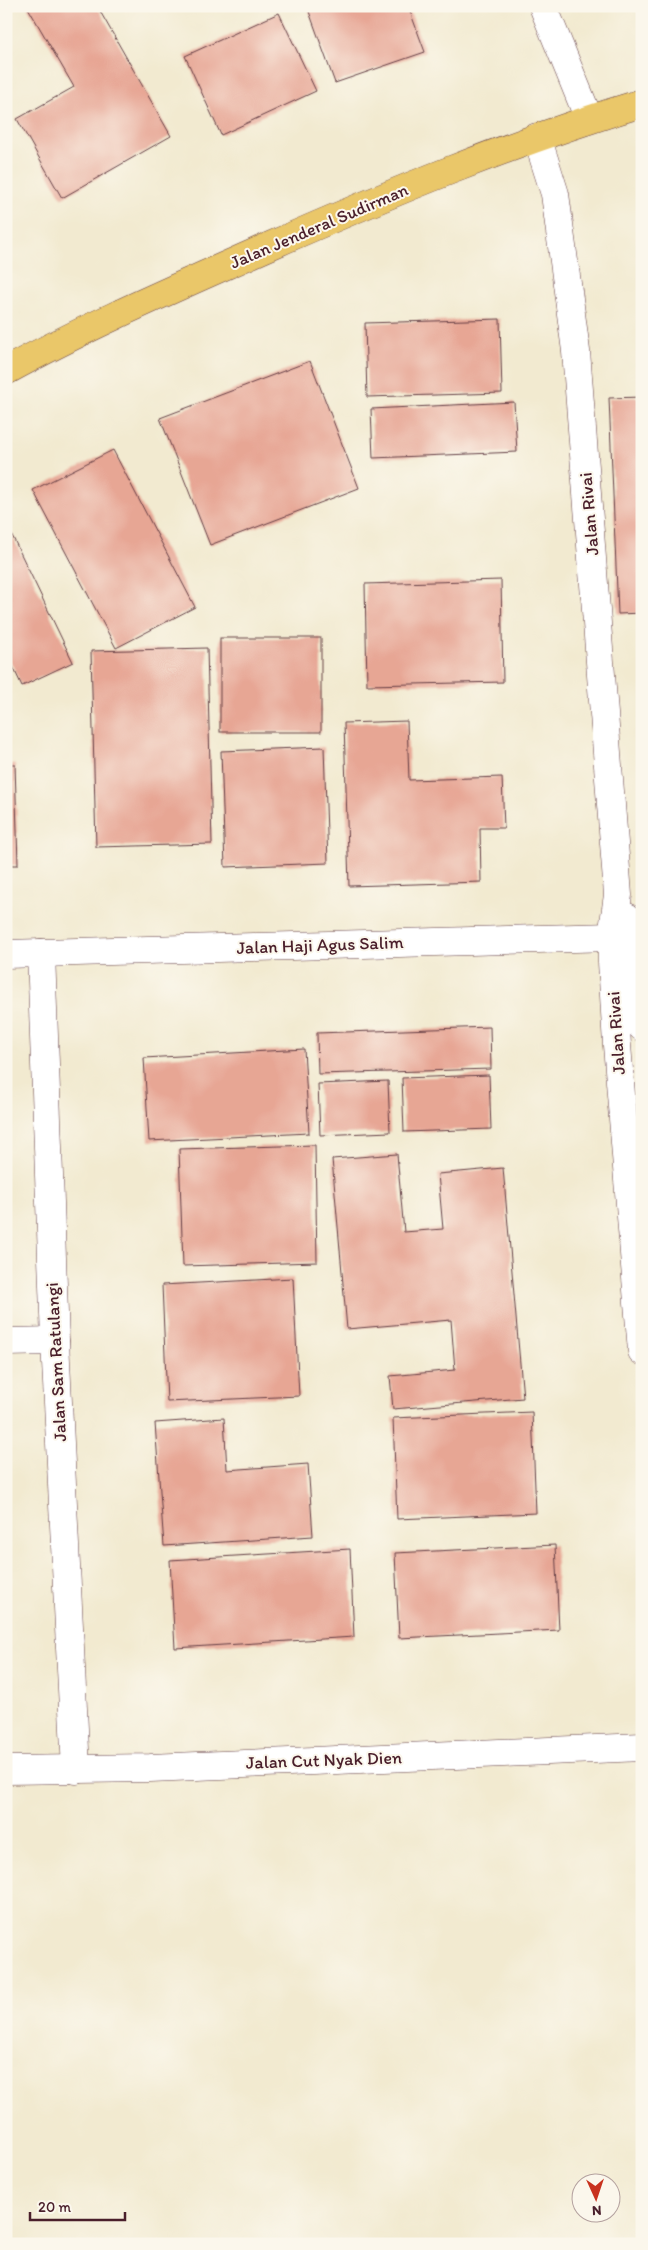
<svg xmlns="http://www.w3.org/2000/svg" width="648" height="2250" font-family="Itim,sans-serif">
	<rect width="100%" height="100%" fill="#fbf7ec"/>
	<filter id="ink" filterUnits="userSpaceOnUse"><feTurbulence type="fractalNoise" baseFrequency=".02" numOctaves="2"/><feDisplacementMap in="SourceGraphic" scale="10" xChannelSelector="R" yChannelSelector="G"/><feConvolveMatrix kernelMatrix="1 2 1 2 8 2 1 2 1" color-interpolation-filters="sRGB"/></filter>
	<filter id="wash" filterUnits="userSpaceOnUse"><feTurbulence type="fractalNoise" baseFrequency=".0096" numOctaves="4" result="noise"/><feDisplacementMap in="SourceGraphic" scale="20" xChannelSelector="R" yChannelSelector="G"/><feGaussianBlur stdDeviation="1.12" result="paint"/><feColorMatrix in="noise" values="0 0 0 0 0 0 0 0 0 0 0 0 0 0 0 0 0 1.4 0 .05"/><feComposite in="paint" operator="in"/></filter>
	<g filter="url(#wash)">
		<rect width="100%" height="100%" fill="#f2ead0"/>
		<g id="blocks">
			<g fill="#e7a694">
				<polygon points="27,6 97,6 171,136 62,198 17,119 74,87"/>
				<polygon points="307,6 408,6 425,52 335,83"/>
				<polygon points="279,13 316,91 221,135 185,56"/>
				<polygon points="500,319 502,393 367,397 365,323"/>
				<polygon points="310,361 359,488 210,545 160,418"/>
				<polygon points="642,397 642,613 618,614 609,398"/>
				<polygon points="514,402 517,452 373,458 371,409"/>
				<polygon points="113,450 195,607 116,648 33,490"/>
				<polygon points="6,523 73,662 22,686 6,652"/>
				<polygon points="501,580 503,682 367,685 365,584"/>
				<rect x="220" y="638" width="101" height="94"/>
				<polygon points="207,648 212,844 96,847 91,651"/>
				<polygon points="407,721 409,780 502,777 504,828 480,828 481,882 349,886 344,723"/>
				<polygon points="324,747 328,863 225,867 221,751"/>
				<polygon points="6,764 15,764 18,865 6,865"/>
				<polygon points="490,1027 491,1069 318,1074 317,1033"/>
				<polygon points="304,1049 309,1133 149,1141 144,1058"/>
				<polygon points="489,1075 491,1129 404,1132 402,1078"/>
				<polygon points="388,1081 390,1132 320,1135 318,1084"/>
				<polygon points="315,1145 317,1262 183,1266 179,1149"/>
				<polygon points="397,1154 404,1232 443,1229 438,1174 503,1168 523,1398 393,1409 390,1376 455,1370 451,1320 347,1329 332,1159"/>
				<polygon points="293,1278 299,1396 167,1402 162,1285"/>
				<polygon points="532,1412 536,1513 397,1519 393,1418"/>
				<polygon points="224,1418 227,1470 308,1464 313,1536 164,1546 155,1423"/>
				<polygon points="555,1545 559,1630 399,1638 395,1553"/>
				<polygon points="350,1549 354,1637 175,1648 170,1560"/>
			</g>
		</g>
	</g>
	<g filter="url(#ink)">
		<use href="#blocks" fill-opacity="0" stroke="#633d44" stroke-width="1"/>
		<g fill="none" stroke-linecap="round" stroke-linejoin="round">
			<g stroke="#633d44" stroke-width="29">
				<g id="minor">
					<polyline points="543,6 589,119"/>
					<polyline points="537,137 555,194 576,351 618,895 612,937 612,962 617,1045 642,1351"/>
					<polyline points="627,917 634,933 642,1027"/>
					<polyline points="41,953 55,1341 76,1770"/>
					<polyline points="6,954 612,937 634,933"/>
					<polyline points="6,1342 55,1341"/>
					<polyline points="6,1770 150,1768 642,1747"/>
				</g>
			</g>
			<g stroke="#633d44" stroke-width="29">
				<path id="major" d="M6,371C89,325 178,287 265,248C388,194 513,142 642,103"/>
			</g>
			<use href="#minor" stroke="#fff" stroke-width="28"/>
			<use href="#major" stroke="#eac769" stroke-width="28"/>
		</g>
	</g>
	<g text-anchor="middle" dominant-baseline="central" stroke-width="4" stroke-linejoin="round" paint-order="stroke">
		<g font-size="18" fill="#4a1f2b" stroke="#fbf7ec">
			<text transform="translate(319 226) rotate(-23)">Jalan Jenderal Sudirman</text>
			<text transform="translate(589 514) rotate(-95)">Jalan Rivai</text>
			<text transform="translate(320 945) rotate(-2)">Jalan Haji Agus Salim</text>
			<text transform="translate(616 1033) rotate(-94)">Jalan Rivai</text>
			<text transform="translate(56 1362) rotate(-93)">Jalan Sam Ratulangi</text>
			<text transform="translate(324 1760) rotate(-2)">Jalan Cut Nyak Dien</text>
		</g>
	</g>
	<rect width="648" height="2250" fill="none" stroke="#fbf7ec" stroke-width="25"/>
	<g transform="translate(596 2198) rotate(177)"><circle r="24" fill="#fbf7ec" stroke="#b4a19f"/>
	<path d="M0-4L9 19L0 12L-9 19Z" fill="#c8321e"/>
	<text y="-8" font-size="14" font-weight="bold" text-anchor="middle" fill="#4a1f2b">N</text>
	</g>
	<path d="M30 2212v8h95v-8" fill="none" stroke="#4a1f2b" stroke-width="2.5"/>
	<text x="38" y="2212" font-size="15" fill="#4a1f2b" stroke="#fbf7ec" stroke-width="4" paint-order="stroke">20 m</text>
</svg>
